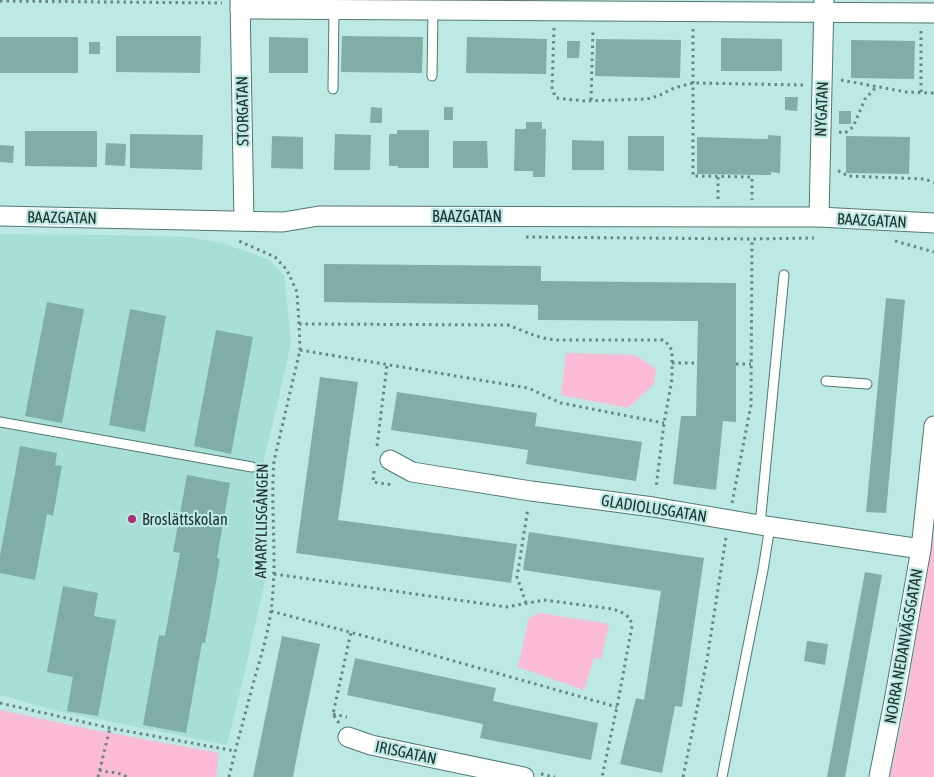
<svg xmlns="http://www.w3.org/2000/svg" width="934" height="777" font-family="'Asap Condensed',sans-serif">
	<rect width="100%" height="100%" fill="#bce9e3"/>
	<polygon fill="#a7ded6" points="0,234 107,235 188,237 222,243 268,259 284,275 291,341 286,367 264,458 265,580 244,675 227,745 57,711 0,695"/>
	<g fill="#fbbbd6">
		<polygon points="566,353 635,355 656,369 654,384 628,408 561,395"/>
		<polygon points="934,534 934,777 890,777 903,717"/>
		<polygon points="540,613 609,624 601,659 594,658 584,690 518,667 529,618"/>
		<polygon points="0,710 89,729 219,753 216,777 0,777"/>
	</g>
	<g fill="#81ada7">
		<polygon points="116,36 201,36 200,73 116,72"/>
		<polygon points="342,36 423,37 422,73 341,72"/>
		<rect x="0" y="37" width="78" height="36"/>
		<polygon points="269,37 308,38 308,73 269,73"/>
		<polygon points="467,37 547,39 546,74 466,73"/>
		<polygon points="721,38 782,39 782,71 721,71"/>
		<polygon points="596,39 681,40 680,78 595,76"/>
		<polygon points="851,40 915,41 914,79 851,78"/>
		<polygon points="567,41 580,41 579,58 567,58"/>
		<rect x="89" y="42" width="11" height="12"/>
		<polygon points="785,97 798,97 797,111 785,110"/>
		<polygon points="371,107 382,108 382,123 370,123"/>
		<rect x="444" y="107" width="9" height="13"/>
		<rect x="839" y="111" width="12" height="13"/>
		<polygon points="526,122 542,122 542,129 546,129 545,177 533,177 533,171 514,171 515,129 526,129"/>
		<polygon points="397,130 429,130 429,168 398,168 398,166 389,166 389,134 397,134"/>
		<polygon points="25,131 97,131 97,167 25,166"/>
		<polygon points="130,134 203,135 202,170 130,168"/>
		<polygon points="335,134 371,135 370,170 334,170"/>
		<polygon points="768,135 781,136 780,173 771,172 771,175 697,174 697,137 768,139"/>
		<polygon points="272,136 303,137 303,169 271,168"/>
		<polygon points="628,136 664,136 664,171 628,170"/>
		<polygon points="846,136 910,137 909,174 846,173"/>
		<polygon points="572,140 604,141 604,170 572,170"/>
		<polygon points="453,141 487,141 488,168 453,168"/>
		<polygon points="106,143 126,144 125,166 105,165"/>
		<polygon points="0,145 14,146 13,163 0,162"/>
		<polygon points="324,264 541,266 541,281 736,283 736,422 723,421 716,490 673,484 681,416 696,416 698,321 538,320 538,305 324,302"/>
		<polygon points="886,298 905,300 886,513 866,512"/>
		<polygon points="47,302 84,309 62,423 25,416"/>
		<polygon points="130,309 166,316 145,432 109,425"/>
		<polygon points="216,330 253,337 231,454 194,446"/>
		<polygon points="320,377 358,382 338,520 517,544 511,583 296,553"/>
		<polygon points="397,392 537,413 535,426 642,442 636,481 526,464 528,450 391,430"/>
		<polygon points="20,446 57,453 55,465 62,466 53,516 47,514 35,580 0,573 0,556"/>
		<polygon points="187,475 230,483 217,558 220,559 205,643 202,643 186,733 143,725 159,635 165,636 180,553 173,552"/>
		<polygon points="529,532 704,558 682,707 675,706 662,773 620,764 636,698 644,700 661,591 523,570"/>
		<polygon points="865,572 882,575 845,777 827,777"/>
		<polygon points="63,586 98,593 94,616 116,620 98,716 67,711 73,677 47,672"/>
		<polygon points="282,636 320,644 302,730 293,777 253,777"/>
		<polygon points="807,641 828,644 825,665 804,661"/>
		<polygon points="355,658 496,688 493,701 598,723 591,760 480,738 483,724 347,695"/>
	</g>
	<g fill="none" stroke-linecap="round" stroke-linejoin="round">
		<g stroke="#4e7973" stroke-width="11">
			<g id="service">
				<polyline points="432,76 433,10"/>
				<polyline points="333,89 334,10"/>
				<polyline points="826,381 867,384"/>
				<polyline points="0,422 252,467"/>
				<polyline points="760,525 784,275"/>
				<polyline points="722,777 763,570 770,526"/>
			</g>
		</g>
		<g stroke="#4e7973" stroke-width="21">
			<g id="minor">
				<polyline points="240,0 244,221"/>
				<polyline points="240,9 934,13"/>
				<polyline points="0,216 283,222 319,216 819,217 934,223"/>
				<polyline points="819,217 824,0"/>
				<polyline points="390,460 412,472 531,491 653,507 760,525 921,549"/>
				<polyline points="348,737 371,745 524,777"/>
				<polyline points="879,777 895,696 921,549 934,426"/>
			</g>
		</g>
		<g stroke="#678581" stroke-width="3" stroke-dasharray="2.5 4" stroke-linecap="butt">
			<polyline points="0,1 222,3"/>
			<polyline points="554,28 552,89 556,98 585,101 647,99 658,96 674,88 693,83 803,85"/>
			<polyline points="693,29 693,176 752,177 752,200"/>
			<polyline points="841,80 906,92 934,93"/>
			<polyline points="921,92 921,31"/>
			<polyline points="591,100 593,29"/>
			<polyline points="839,132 845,133 853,127 865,99 877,86"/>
			<polyline points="838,171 842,172 847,176 925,179 934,183"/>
			<polyline points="718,199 718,177"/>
			<polyline points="526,237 752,239 814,238"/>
			<polyline points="895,241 934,252"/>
			<path d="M299,324L508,325C527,332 536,338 557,340H663L669,345L672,351V379L664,423L656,488"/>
			<polyline points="300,350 528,388 561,403 664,423"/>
			<polyline points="672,363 697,363"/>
			<polyline points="736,364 751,364"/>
			<polyline points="377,446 387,365"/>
			<polyline points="374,471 373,482 393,485"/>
			<polyline points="732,503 751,405 752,239"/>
			<polyline points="274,574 507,607 544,600 613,609 621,612 630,618 632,626 617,707 602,777"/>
			<polyline points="526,603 517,577 528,508"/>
			<polyline points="271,611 383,641 617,707"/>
			<polyline points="0,703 110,728 235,751"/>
			<polyline points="333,714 347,717"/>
			<polyline points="339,723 333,714 351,632"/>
			<path d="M99,770C110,773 116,771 127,777"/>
			<polyline points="541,774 555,777"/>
			<polyline points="98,777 110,728"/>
			<path d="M229,777C236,747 244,718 252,688C259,662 268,636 271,610C278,560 270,510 274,461L300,350L299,324L297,292L287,270L275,257L239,241"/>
			<polyline points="683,777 707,660 726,537"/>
		</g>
		<use href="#service" stroke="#fff" stroke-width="9"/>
		<use href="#minor" stroke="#fff" stroke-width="19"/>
	</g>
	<circle fill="#b02b73" stroke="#bce9e3" stroke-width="2" cx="132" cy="519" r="5"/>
	<g text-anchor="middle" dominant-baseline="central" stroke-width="4.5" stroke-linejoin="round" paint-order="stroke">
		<g font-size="16" fill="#203230" stroke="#bce9e3">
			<text transform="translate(821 109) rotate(-88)">NYGATAN</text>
			<text transform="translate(242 111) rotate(-91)">STORGATAN</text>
			<text x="467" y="216">BAAZGATAN</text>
			<text transform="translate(62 217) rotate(1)">BAAZGATAN</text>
			<text transform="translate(872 220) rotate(3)">BAAZGATAN</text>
			<text transform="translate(654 508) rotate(9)">GLADIOLUSGATAN</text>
			<text transform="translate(261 521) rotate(-89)">AMARYLLISGÅNGEN</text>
			<text transform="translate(903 646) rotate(-80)">NORRA NEDANVÄGSGATAN</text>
			<text transform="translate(406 752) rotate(12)">IRISGATAN</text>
		</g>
		<g font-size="16" fill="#203230" stroke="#bce9e3" text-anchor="start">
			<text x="142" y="519">Broslättskolan</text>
		</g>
	</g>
</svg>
